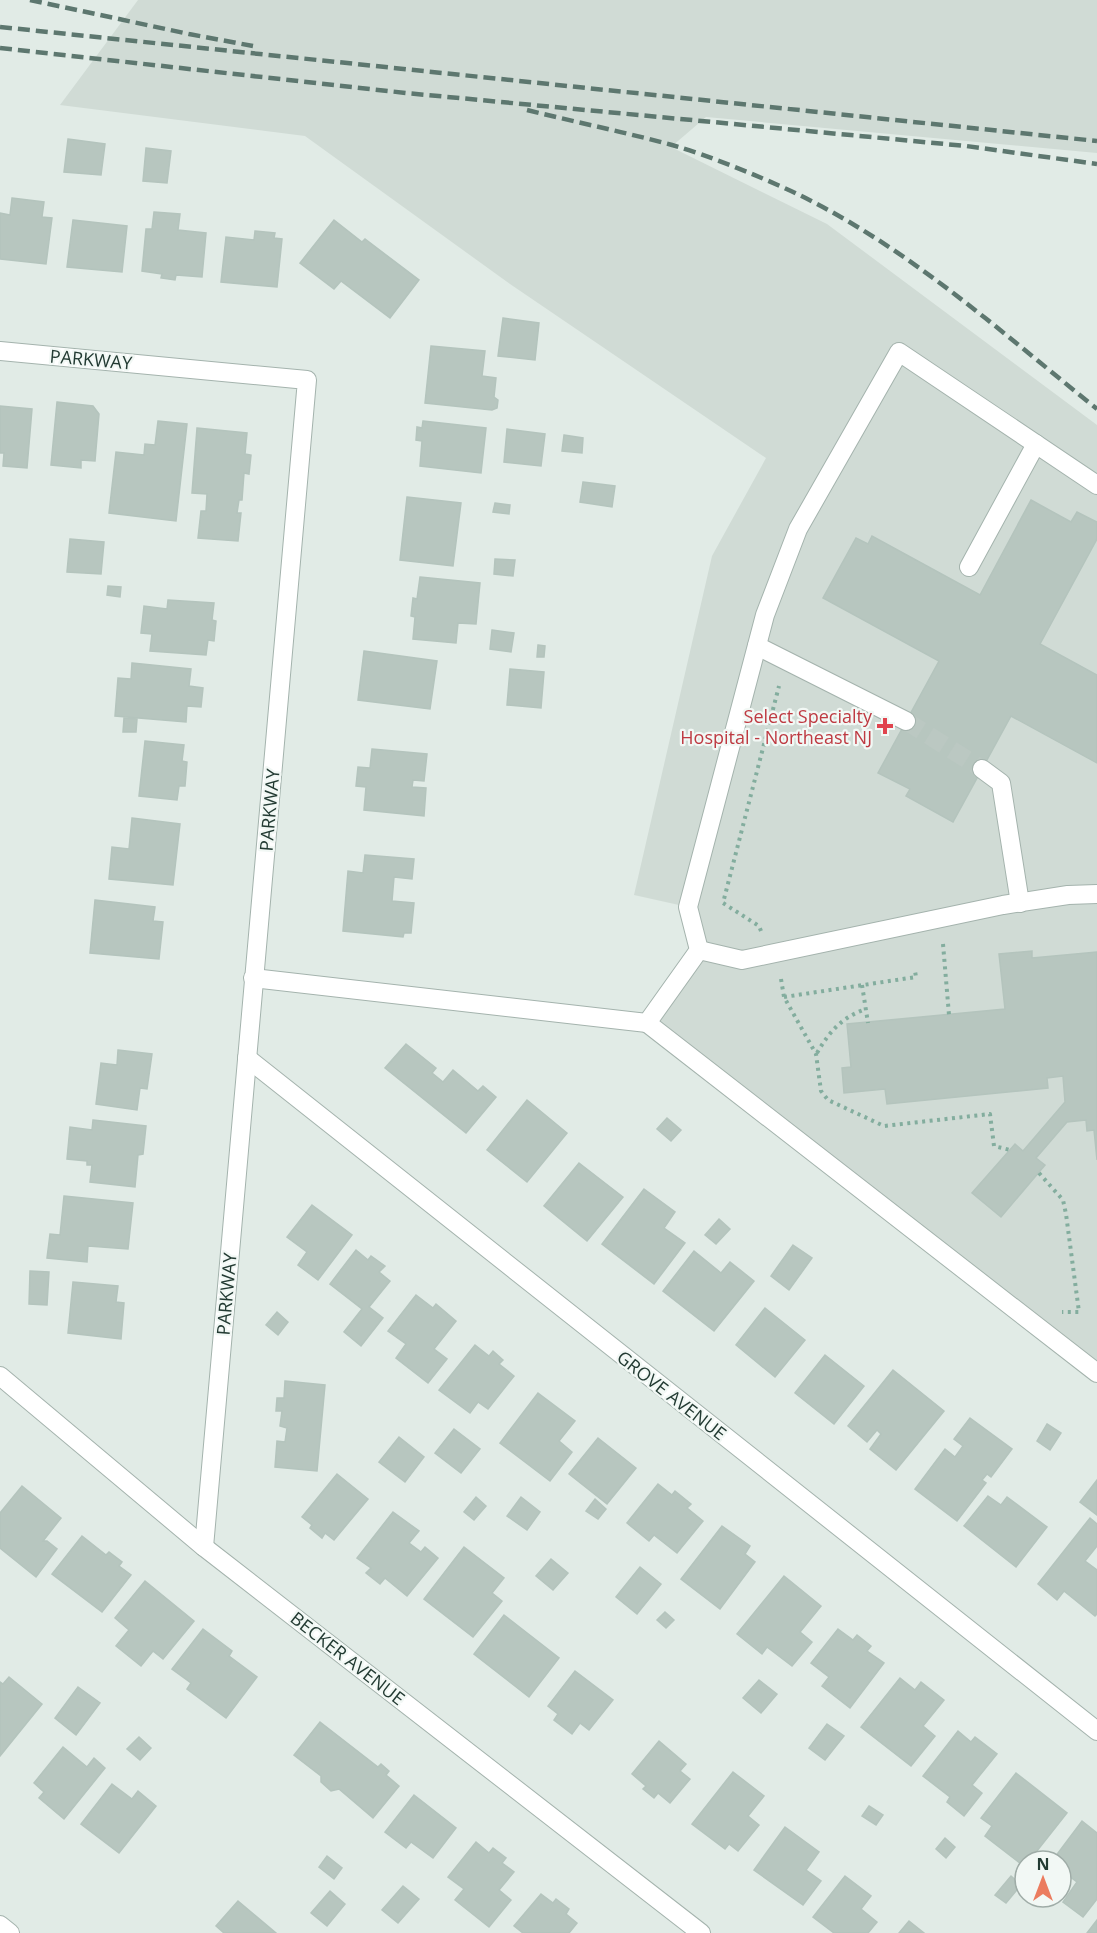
<svg xmlns="http://www.w3.org/2000/svg" width="1097" height="1933" font-family="'Open Sans',sans-serif">
	<rect width="100%" height="100%" fill="#e1ebe6"/>
	<polygon fill="#d0dbd5" points="138,0 1097,0 1097,153 706,117 671,147 827,224 1097,425 1097,1373 647,1023 699,950 688,907 634,895 712,556 766,458 510,284 305,136 60,105"/>
	<g fill="#b7c6bf" stroke="#b4c4bd" stroke-width="1.5">
		<polygon points="68,139 105,144 101,175 64,172"/>
		<polygon points="146,148 171,151 167,183 143,181"/>
		<polygon points="12,198 44,202 42,217 52,218 46,264 0,259 0,213 10,215"/>
		<polygon points="154,212 180,214 178,230 206,233 202,277 176,275 175,280 161,278 162,274 142,271 146,229 152,229"/>
		<polygon points="73,220 127,226 122,272 67,267"/>
		<polygon points="334,220 362,242 365,239 419,280 390,318 341,281 334,289 300,263"/>
		<polygon points="255,231 275,233 274,238 282,239 277,287 221,282 226,237 254,240"/>
		<polygon points="503,318 539,323 535,360 498,356"/>
		<polygon points="431,346 485,351 482,376 496,378 494,397 498,400 497,408 492,410 425,403"/>
		<polygon points="57,402 93,406 99,414 95,461 81,460 81,468 51,465"/>
		<polygon points="0,406 32,409 27,468 3,466 4,453 0,453"/>
		<polygon points="158,421 187,424 176,521 109,513 116,452 144,455 145,444 155,445"/>
		<polygon points="423,421 486,428 481,473 420,466 422,441 416,440 417,427 422,428"/>
		<polygon points="197,428 247,433 245,454 251,455 249,474 244,473 242,500 239,500 237,513 241,513 238,541 198,538 201,511 206,511 207,494 192,493"/>
		<polygon points="507,429 545,434 541,466 504,462"/>
		<polygon points="564,435 583,438 582,453 562,451"/>
		<polygon points="583,482 615,486 612,507 580,502"/>
		<polygon points="407,497 461,503 453,566 400,560"/>
		<polygon points="1031,500 1071,522 1077,512 1097,522 1097,539 1040,644 1097,675 1097,763 1011,716 953,822 906,796 910,789 878,773 939,661 823,598 856,538 868,544 872,536 980,595"/>
		<polygon points="495,503 510,505 509,514 493,512"/>
		<polygon points="70,539 104,542 101,574 67,572"/>
		<polygon points="495,559 515,560 513,576 494,574"/>
		<polygon points="420,577 480,583 476,624 458,623 456,643 413,639 415,617 411,616 413,598 417,599"/>
		<polygon points="108,586 121,587 120,597 107,595"/>
		<polygon points="168,600 214,603 212,620 216,621 214,641 208,640 206,655 150,651 152,634 141,633 144,606 167,609"/>
		<polygon points="492,630 514,633 511,652 490,649"/>
		<polygon points="538,645 545,646 544,657 537,657"/>
		<polygon points="364,651 437,661 430,709 358,700"/>
		<polygon points="132,663 191,669 189,686 203,688 201,707 187,706 186,722 115,716 118,678 131,679"/>
		<polygon points="510,669 544,672 541,708 507,705"/>
		<polygon points="124,718 137,719 136,732 123,732"/>
		<polygon points="145,741 184,745 182,761 187,762 185,786 179,786 177,800 139,796"/>
		<polygon points="372,749 427,754 424,781 413,780 412,787 426,788 424,816 364,810 366,787 356,786 358,767 370,768"/>
		<polygon points="132,818 180,824 173,885 109,879 112,847 129,849"/>
		<polygon points="365,855 414,859 412,879 394,877 392,901 414,903 411,933 404,933 403,937 343,931 348,871 363,873"/>
		<polygon points="95,900 155,907 153,921 163,922 159,959 90,953"/>
		<polygon points="1032,951 1032,958 1097,952 1097,1160 1094,1130 1087,1131 1086,1120 1067,1122 1036,1158 1045,1165 1001,1217 972,1193 1015,1144 1023,1151 1065,1102 1063,1076 1047,1078 1048,1088 887,1104 885,1089 844,1093 842,1068 851,1067 847,1024 1005,1009 999,954"/>
		<polygon points="406,1044 436,1068 432,1073 443,1082 453,1070 478,1091 483,1086 496,1097 466,1133 385,1068"/>
		<polygon points="118,1050 152,1054 147,1089 140,1088 137,1110 96,1104 101,1063 117,1065"/>
		<polygon points="527,1100 567,1133 527,1182 487,1150"/>
		<polygon points="667,1118 681,1130 671,1141 657,1129"/>
		<polygon points="93,1120 146,1126 143,1154 138,1155 135,1187 90,1182 92,1165 87,1165 87,1161 67,1159 70,1127 92,1130"/>
		<polygon points="579,1163 623,1197 587,1241 544,1206"/>
		<polygon points="644,1189 675,1212 664,1228 685,1243 654,1284 602,1244"/>
		<polygon points="64,1196 133,1203 128,1249 88,1246 87,1262 47,1258 50,1234 60,1235"/>
		<polygon points="312,1205 352,1235 318,1280 298,1265 307,1252 287,1237"/>
		<polygon points="719,1219 730,1229 716,1244 705,1235"/>
		<polygon points="793,1245 812,1258 789,1290 771,1276"/>
		<polygon points="356,1250 368,1260 371,1256 385,1266 379,1272 390,1281 369,1307 383,1318 361,1346 344,1332 362,1309 330,1284"/>
		<polygon points="694,1251 721,1273 730,1262 754,1281 714,1331 663,1291"/>
		<polygon points="30,1271 49,1272 47,1305 29,1304"/>
		<polygon points="73,1282 118,1286 116,1302 124,1303 121,1339 68,1333"/>
		<polygon points="416,1295 433,1308 436,1304 456,1321 434,1349 447,1359 428,1383 396,1358 406,1344 388,1331"/>
		<polygon points="765,1308 805,1340 775,1377 736,1345"/>
		<polygon points="277,1312 288,1322 278,1335 266,1325"/>
		<polygon points="475,1345 489,1356 493,1351 503,1360 499,1364 514,1376 488,1409 478,1402 470,1413 439,1390"/>
		<polygon points="825,1355 864,1386 834,1424 795,1393"/>
		<polygon points="893,1370 944,1411 896,1470 870,1449 881,1434 877,1430 867,1442 848,1426"/>
		<polygon points="285,1381 325,1385 317,1471 275,1467 277,1441 285,1442 287,1428 280,1426 282,1411 276,1411 277,1398 284,1398"/>
		<polygon points="538,1393 575,1421 559,1441 572,1452 550,1481 500,1443"/>
		<polygon points="970,1418 1012,1449 991,1477 987,1474 982,1480 986,1483 957,1521 915,1489 945,1449 955,1457 963,1446 954,1439"/>
		<polygon points="1047,1424 1061,1433 1050,1450 1037,1441"/>
		<polygon points="454,1429 480,1449 461,1473 435,1453"/>
		<polygon points="399,1437 424,1457 405,1482 379,1462"/>
		<polygon points="598,1438 636,1468 607,1504 569,1474"/>
		<polygon points="337,1474 368,1499 334,1540 325,1533 322,1538 310,1528 312,1525 302,1517"/>
		<polygon points="1097,1480 1097,1515 1080,1502"/>
		<polygon points="658,1484 672,1495 675,1491 691,1504 687,1508 703,1521 677,1553 654,1535 649,1541 627,1523"/>
		<polygon points="22,1486 61,1518 43,1541 47,1541 57,1549 36,1577 0,1548 0,1513"/>
		<polygon points="988,1496 1001,1505 1007,1497 1047,1527 1016,1567 964,1526"/>
		<polygon points="476,1497 486,1506 474,1520 464,1512"/>
		<polygon points="521,1497 540,1512 527,1530 507,1516"/>
		<polygon points="595,1499 606,1509 598,1519 586,1511"/>
		<polygon points="393,1512 419,1531 409,1543 421,1552 425,1547 438,1558 407,1596 385,1578 380,1584 366,1573 371,1568 357,1558"/>
		<polygon points="1090,1518 1097,1524 1097,1546 1085,1561 1097,1570 1097,1614 1095,1616 1064,1591 1057,1600 1038,1584"/>
		<polygon points="722,1526 750,1546 745,1554 755,1562 720,1609 681,1579"/>
		<polygon points="82,1536 106,1555 109,1552 122,1562 119,1566 131,1575 102,1612 52,1574"/>
		<polygon points="464,1547 504,1578 492,1593 502,1601 473,1637 424,1599"/>
		<polygon points="551,1559 568,1573 553,1590 536,1576"/>
		<polygon points="640,1567 661,1584 637,1614 616,1597"/>
		<polygon points="784,1576 821,1606 800,1632 812,1642 792,1666 767,1647 762,1654 737,1634"/>
		<polygon points="145,1581 194,1621 163,1659 153,1651 141,1666 116,1646 129,1630 115,1618"/>
		<polygon points="665,1612 674,1620 666,1628 657,1620"/>
		<polygon points="504,1615 559,1658 529,1697 474,1654"/>
		<polygon points="203,1629 232,1651 229,1656 257,1677 226,1718 187,1689 191,1683 172,1669"/>
		<polygon points="838,1629 853,1640 857,1635 871,1646 867,1651 884,1663 850,1708 822,1686 829,1677 811,1663"/>
		<polygon points="575,1671 613,1700 589,1730 580,1723 572,1734 554,1720 558,1714 548,1706"/>
		<polygon points="9,1677 42,1704 0,1756 0,1682 3,1684"/>
		<polygon points="900,1678 915,1690 921,1682 944,1700 923,1726 935,1736 911,1766 861,1727"/>
		<polygon points="759,1680 777,1694 761,1713 743,1698"/>
		<polygon points="78,1687 100,1703 76,1735 55,1718"/>
		<polygon points="320,1722 378,1767 381,1764 389,1771 386,1775 399,1786 373,1818 339,1789 331,1791 321,1782 321,1776 294,1755"/>
		<polygon points="827,1724 844,1736 825,1760 809,1748"/>
		<polygon points="958,1731 971,1742 975,1737 997,1754 972,1785 982,1793 964,1816 947,1802 950,1797 923,1776"/>
		<polygon points="139,1737 151,1748 140,1760 127,1749"/>
		<polygon points="659,1741 686,1764 680,1771 690,1779 670,1803 658,1793 654,1798 643,1789 646,1786 632,1774"/>
		<polygon points="63,1747 87,1767 94,1758 105,1768 64,1819 39,1798 44,1792 34,1783"/>
		<polygon points="733,1772 764,1796 748,1816 759,1825 738,1851 729,1844 725,1849 692,1824"/>
		<polygon points="1016,1773 1067,1813 1029,1861 1025,1861 1025,1867 985,1836 992,1826 981,1818"/>
		<polygon points="112,1784 132,1799 138,1791 156,1806 119,1853 81,1824"/>
		<polygon points="414,1795 456,1828 433,1858 411,1842 406,1848 385,1832"/>
		<polygon points="869,1806 883,1815 876,1825 862,1816"/>
		<polygon points="1082,1821 1097,1833 1097,1899 1083,1917 1063,1902 1077,1882 1061,1870 1061,1861 1052,1861"/>
		<polygon points="785,1827 819,1852 806,1870 821,1881 803,1905 754,1870"/>
		<polygon points="945,1838 955,1847 946,1858 936,1849"/>
		<polygon points="476,1842 489,1853 493,1848 506,1858 502,1863 514,1872 499,1890 511,1900 489,1927 455,1900 464,1889 448,1877"/>
		<polygon points="327,1856 342,1868 334,1879 319,1867"/>
		<polygon points="845,1876 871,1896 861,1909 877,1922 868,1933 834,1933 813,1917"/>
		<polygon points="1011,1876 1021,1885 1006,1903 995,1895"/>
		<polygon points="403,1886 419,1899 398,1923 382,1910"/>
		<polygon points="330,1891 345,1904 327,1926 311,1913"/>
		<polygon points="541,1894 553,1903 556,1899 569,1909 566,1914 577,1923 569,1933 523,1933 514,1926"/>
		<polygon points="238,1901 276,1933 224,1933 216,1926"/>
		<polygon points="1097,1920 1097,1933 1087,1933"/>
		<polygon points="909,1921 924,1933 899,1933"/>
	</g>
	<g fill="none" stroke-linecap="round" stroke-linejoin="round">
		<polyline stroke="#bbc8c2" stroke-width="18" stroke-dasharray="18 9" stroke-linecap="butt" points="906,721 982,769"/>
		<g stroke="#a4b3ad" stroke-width="20">
			<g id="minor">
				<polyline points="0,351 307,380 204,1547"/>
				<polyline points="969,567 1036,444"/>
				<polyline points="757,646 906,721"/>
				<polyline points="982,769 1001,783 1020,903"/>
				<polyline points="699,950 742,960 1003,905 1068,895 1097,894"/>
				<polyline points="253,978 647,1023 699,950 688,907 765,615 798,529 899,352 1097,485"/>
				<polyline points="647,1023 1097,1373"/>
				<polyline points="247,1058 1097,1731"/>
				<polyline points="0,1376 204,1547 701,1933"/>
				<polyline points="0,1925 10,1933"/>
			</g>
		</g>
		<g stroke="#83ad9e" stroke-width="4" stroke-dasharray="3 4.5" stroke-linecap="butt">
			<polyline points="761,931 759,926 723,903 779,686"/>
			<polyline points="943,944 949,1015"/>
			<polyline points="781,979 784,997 816,1054 821,1091 828,1100 884,1126 990,1114 994,1146 1010,1150"/>
			<polyline points="862,985 868,1023"/>
			<polyline points="784,997 916,977 915,971"/>
			<path d="M817,1053C829,1032 842,1017 866,1009"/>
			<polyline points="1039,1173 1063,1200 1066,1214 1079,1312 1062,1312"/>
		</g>
		<use href="#minor" stroke="#fff" stroke-width="18"/>
		<g stroke="#5d776f" stroke-width="4.5" stroke-dasharray="12 6" stroke-linecap="butt">
			<polyline points="30,0 189,34 253,46"/>
			<polyline points="0,27 1097,141"/>
			<polyline points="0,48 406,93 966,146 1097,164"/>
			<path d="M527,110C575,122 624,132 672,145C710,156 756,175 791,191C904,244 1000,331 1097,409"/>
		</g>
	</g>
	<path fill="#e0444e" stroke="#f2f8f5" stroke-width="2" d="M882 717h6v6h6v6h-6v6h-6v-6h-6v-6h6z"/>
	<g text-anchor="middle" dominant-baseline="central" stroke-width="4.5" stroke-linejoin="round" paint-order="stroke">
		<g font-size="18" fill="#233b33" stroke="#f2f8f5">
			<text transform="translate(91 359) rotate(5)">PARKWAY</text>
			<text transform="translate(269 810) rotate(-85)">PARKWAY</text>
			<text transform="translate(226 1294) rotate(-85)">PARKWAY</text>
			<text transform="translate(672 1395) rotate(38)">GROVE AVENUE</text>
			<text transform="translate(348 1658) rotate(38)">BECKER AVENUE</text>
		</g>
		<g font-size="18" fill="#be3a42" stroke="#f2f8f5" text-anchor="end">
			<text x="872" y="716">Select Specialty<tspan x="872" dy="21">Hospital - Northeast NJ</tspan></text>
		</g>
	</g>
	<g transform="translate(1043 1879)"><circle r="28" fill="#f2f8f5" stroke="#9faca7" stroke-width="1.5"/>
	<path d="M0-4.5L10 22L0 15L-10 22Z" fill="#eb7c5f"/>
	<text y="-9" font-size="16" font-weight="bold" text-anchor="middle" fill="#233b33">N</text>
	</g>
</svg>
